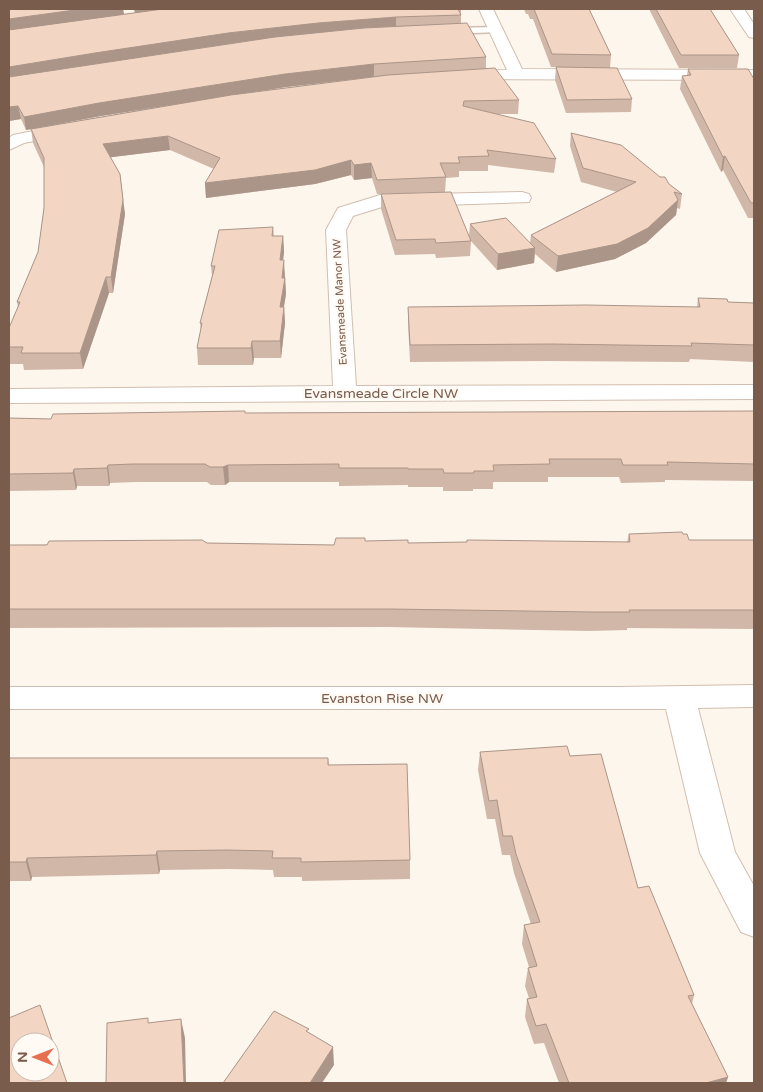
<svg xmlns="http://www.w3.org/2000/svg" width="763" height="1092" font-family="'Varela Round',sans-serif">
	<rect width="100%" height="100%" fill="#fdf6ec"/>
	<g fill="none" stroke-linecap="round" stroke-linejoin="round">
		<g stroke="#d1beb0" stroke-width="3">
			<polygon id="service" points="496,27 499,28 499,32 449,34 445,31 449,28"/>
		</g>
		<g stroke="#d1beb0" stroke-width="2">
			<g id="minor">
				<polygon points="479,9 493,9 522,69 754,70 754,80 458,79 455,76 458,73 463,71 507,70"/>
				<polygon points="730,9 744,9 754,24 754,38 749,37"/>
				<polygon points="69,124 75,125 77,129 75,133 24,143 9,150 9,138 13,135"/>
				<polygon points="522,192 529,194 531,198 529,202 382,207 353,216 346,230 356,386 754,385 754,399 9,403 9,389 333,386 326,230 338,208 380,195"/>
				<polygon points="754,685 754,707 698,708 735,852 754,886 754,937 741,932 700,853 666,709 9,709 9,687 618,687"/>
			</g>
		</g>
		<use href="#service" fill="#fff" fill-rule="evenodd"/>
		<use href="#minor" fill="#fff" fill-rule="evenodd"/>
	</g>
	<g fill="#d1b7a8" fill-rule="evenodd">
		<path d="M9,9H123L124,14L135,13L134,9H461V24L486,57V69L519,100L518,114H496L556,159L554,173L488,165V171H459V177L446,178L445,192L377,194L372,178L354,180L351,175L315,184L206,198L205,183L214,169L170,150L111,157L125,214L113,293H109L83,369L24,370L23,364H9V328L18,307L17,302L38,252L44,208V167L33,143L31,129L194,101L101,116L26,130L21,119L9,121ZM381,76L247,93L286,87Z"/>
		<polygon points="524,9 589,9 611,55 610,68 632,99 631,112 566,113 555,80 556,67 551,67 533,19 530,19 528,14 526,14"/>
		<polygon points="622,9 710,9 739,55 737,68 679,68 649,9"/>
		<polygon points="688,69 754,79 754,220 753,218 748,218 723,170 721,172 680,89 682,76 687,75"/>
		<polygon points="571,133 669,184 682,194 680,209 677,208 676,215 646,243 615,259 556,272 535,254 534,263 497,270 471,241 470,256 436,258 435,254 395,255 381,209 381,194 469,236 470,224 530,243 531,235 617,192 581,182 570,146"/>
		<polygon points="273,227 274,236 283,236 284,252 283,260 285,276 286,294 284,307 285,323 281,358 254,358 253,365 198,365 197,348 201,330 200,323 212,276 211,266"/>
		<polygon points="698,298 728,302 754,303 754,362 690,359 689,362 549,361 410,362 408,323 408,307 697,307"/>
		<polygon points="754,411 754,481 665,480 665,482 621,483 619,477 548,477 548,482 493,482 493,489 473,489 473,491 443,491 443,487 408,487 408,485 339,486 339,482 229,482 225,485 211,485 207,482 136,482 110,483 109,486 77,486 76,490 9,491 9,418 51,419 245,413"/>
		<polygon points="629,534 683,534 689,540 754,540 754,629 627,628 627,630 590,631 388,627 9,628 9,545 207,543 334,545 365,541 408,543 627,542"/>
		<polygon points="480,752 570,756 694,995 692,1004 728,1077 726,1083 559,1083 544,1043 534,1044 525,1017 527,999 529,998 525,986 528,968 529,967 522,944 524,925 531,924 514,873 510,855 502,855 495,819 487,819 478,770"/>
		<polygon points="9,758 328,758 329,765 410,860 410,879 302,881 302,877 274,877 273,870 228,869 160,870 159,874 32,877 31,881 9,881"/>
	</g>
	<g fill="#aa9588">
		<polygon points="82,9 123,9 124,15 9,31 9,19"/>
		<polygon points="134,9 165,9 135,13"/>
		<polygon points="396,17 396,29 9,80 9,67 95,53 228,33 318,23"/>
		<polygon points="374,64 374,77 286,87 101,116 26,130 24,117 99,103 285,74"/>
		<polygon points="18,106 21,119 9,121 9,107"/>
		<polygon points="168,136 170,150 105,158 103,144"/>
		<polygon points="725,156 723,170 721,172 723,157"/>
		<polygon points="351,160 351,175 315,184 206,198 205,183"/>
		<polygon points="371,163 372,178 354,180 354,165"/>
		<polygon points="120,174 125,214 113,293 111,277"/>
		<polygon points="678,200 676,215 646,243 615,259 556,272 558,256"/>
		<polygon points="283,236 284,252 281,276 280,260"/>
		<polygon points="535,248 534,263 497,270 498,254"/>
		<polygon points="284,260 285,280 285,278 286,294 281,323 280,307"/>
		<polygon points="106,277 109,293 83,369 80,353"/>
		<polygon points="284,307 285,323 281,358 280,341"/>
		<polygon points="252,341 254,358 253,365 251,348"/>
		<polygon points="108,465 110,483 109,486 107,468"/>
		<polygon points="228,465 229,482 225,485 223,467"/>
		<polygon points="74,469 77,486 76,490 73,473"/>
		<polygon points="157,851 160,870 159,874 156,855"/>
		<polygon points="27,858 32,877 31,881 26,862"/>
		<polygon points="181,1019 185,1038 186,1083 184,1083"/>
		<polygon points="333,1047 334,1065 322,1083 310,1083"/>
		<polygon points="728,1077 726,1083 706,1083"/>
	</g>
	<g fill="#f3d5c3" stroke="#aa9588" fill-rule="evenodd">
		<polygon points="9,9 82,9 9,19"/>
		<polygon points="163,9 458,9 461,15 396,17 318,23 228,33 95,53 9,67 9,30"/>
		<polygon points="534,9 589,9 611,55 552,54"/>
		<polygon points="656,9 710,9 739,55 681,55"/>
		<polygon points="467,23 486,57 374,64 285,74 99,103 24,117 18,106 9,107 9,77 275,37 364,28"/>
		<polygon points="556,67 617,68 632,99 567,100"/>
		<polygon points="495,68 519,100 464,101 463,106 534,123 556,159 487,150 489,156 458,157 460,163 440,163 446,177 377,180 371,163 354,165 351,160 315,170 205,183 220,158 168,136 103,144 120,174 123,200 111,277 106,277 80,353 21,353 23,347 9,347 9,328 20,302 17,302 38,252 44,208 44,158 31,129 231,95 388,75"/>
		<polygon points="688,69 748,69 754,79 754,203 751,203 725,156 723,157 682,76 691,75"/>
		<polygon points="571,133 621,145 660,177 665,177 669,184 682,194 674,192 678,200 648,228 617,244 558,256 531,235 636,182 583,168"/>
		<polygon points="451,192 471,241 436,243 435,239 396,240 381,194"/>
		<polygon points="506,218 535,248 498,254 470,224"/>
		<polygon points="273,227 272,236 283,236 280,260 284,260 282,278 285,278 280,307 284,307 280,341 252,341 251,348 197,348 202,323 200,323 215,266 211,266 219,230"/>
		<polygon points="698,298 727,299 728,302 754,303 754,345 691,343 692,346 551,344 410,345 408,307 586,305 700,307"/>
		<polygon points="245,411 245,413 754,411 754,464 667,462 668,465 623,465 621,459 549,459 550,464 493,465 494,471 474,471 474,473 444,473 443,469 408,469 408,468 339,468 339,464 228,465 223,467 210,467 205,464 133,464 108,465 107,468 74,469 73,473 9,474 9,418 51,419 53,414"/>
		<polygon points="682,532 683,534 687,534 689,540 754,540 754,610 629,610 630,612 593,612 389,609 9,609 9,545 47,545 49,541 202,540 207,543 334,545 336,538 365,538 365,541 408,540 408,543 467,542 467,540 630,542 629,534"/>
		<polygon points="567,746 570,756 601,754 638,888 649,886 694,995 688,996 728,1077 706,1083 569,1083 546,1024 536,1026 527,999 537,997 528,968 537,966 524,925 540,922 516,854 512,836 503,836 497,800 489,801 480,752"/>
		<polygon points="9,758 328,758 328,765 407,764 410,860 301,862 301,858 272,858 273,851 226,850 157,851 156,855 27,858 26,862 9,862"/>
		<path d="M40,1005L67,1083H9V1018ZM20,1042H50V1072H20Z"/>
		<polygon points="274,1011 309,1029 306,1031 333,1047 310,1083 223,1083"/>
		<polygon points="148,1018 148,1023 181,1019 184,1083 106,1083 107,1023"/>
	</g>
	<g text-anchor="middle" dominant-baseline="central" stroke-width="5" stroke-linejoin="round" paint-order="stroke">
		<g font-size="11" fill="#7a5c4d" stroke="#fffaf3">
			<text transform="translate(340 302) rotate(-93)">Evansmeade Manor NW</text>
		</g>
		<g font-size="14" fill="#7a5c4d" stroke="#fffaf3">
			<text x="381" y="393">Evansmeade Circle NW</text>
			<text x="382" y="698">Evanston Rise NW</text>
		</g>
	</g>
	<rect width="763" height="1092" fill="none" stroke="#7a5c4d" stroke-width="20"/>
	<g transform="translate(35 1057) rotate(270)"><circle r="24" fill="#fffaf3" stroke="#cabbb1"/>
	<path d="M0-4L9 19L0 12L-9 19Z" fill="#e76f51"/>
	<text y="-8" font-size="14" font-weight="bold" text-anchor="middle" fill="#7a5c4d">N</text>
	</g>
</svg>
